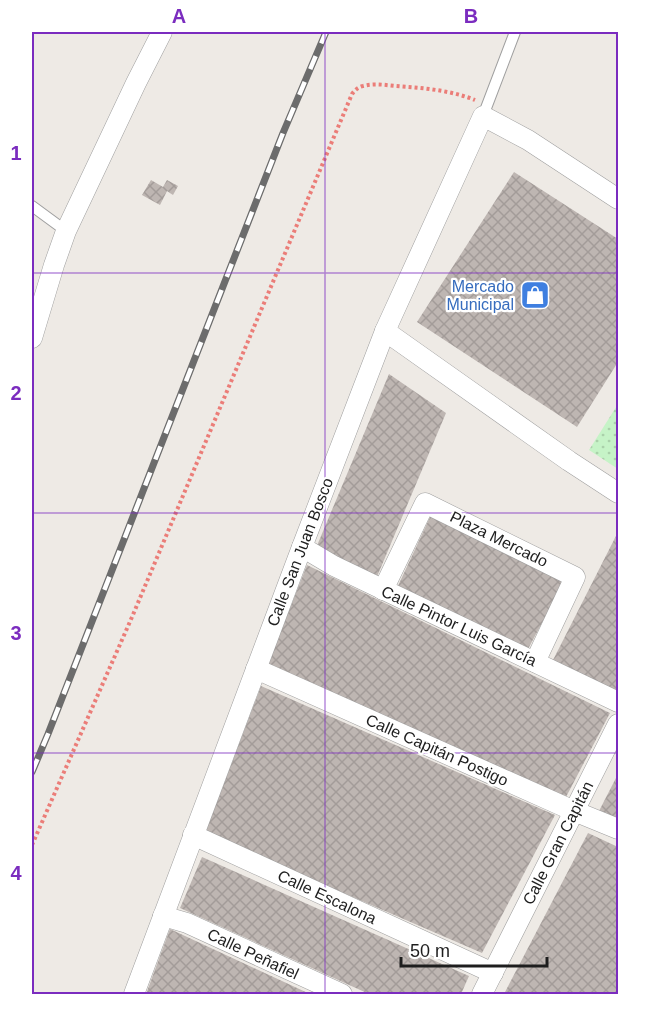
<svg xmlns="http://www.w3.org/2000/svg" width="650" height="1026" font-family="Helvetica,sans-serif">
	<defs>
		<pattern id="park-dots" width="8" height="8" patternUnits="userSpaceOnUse" patternTransform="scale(1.5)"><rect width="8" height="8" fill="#c6f3c7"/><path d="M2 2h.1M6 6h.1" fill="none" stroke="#aad0aa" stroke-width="1.8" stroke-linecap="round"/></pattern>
		<pattern id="building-cross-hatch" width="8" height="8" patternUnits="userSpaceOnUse" patternTransform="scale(1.5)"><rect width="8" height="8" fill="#beb6b2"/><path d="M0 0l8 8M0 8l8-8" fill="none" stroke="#a39c99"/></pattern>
	</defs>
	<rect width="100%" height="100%" fill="#eeeae5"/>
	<polygon fill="url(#park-dots)" points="618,404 618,469 589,450"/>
	<g fill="url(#building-cross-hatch)">
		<polygon points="514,172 618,239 618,362 577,427 417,322"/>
		<polygon points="151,180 163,187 167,180 178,186 173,195 167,191 160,205 142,195"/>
		<polygon points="389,374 446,413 376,579 316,548"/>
		<polygon points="431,515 564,582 528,649 397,588"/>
		<polygon points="618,532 618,691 617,693 552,662"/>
		<polygon points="307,565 610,713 566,797 267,666"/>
		<polygon points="261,686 555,815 482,953 205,833"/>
		<polygon points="618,774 618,820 599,811"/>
		<polygon points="588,833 618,847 618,994 504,994"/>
		<polygon points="202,857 469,976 461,994 369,994 180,908"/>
		<polygon points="170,929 310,994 146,994"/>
	</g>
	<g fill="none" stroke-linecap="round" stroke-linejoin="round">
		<g stroke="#9f9f9f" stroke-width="12">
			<g id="lane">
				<polyline points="483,116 515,32"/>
				<polyline points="32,206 66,231"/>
			</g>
		</g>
		<g stroke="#9f9f9f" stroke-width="21">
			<g id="street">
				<polyline points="385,331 569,461 618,493"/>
				<polyline points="32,338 54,265 66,231 136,83 162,32"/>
				<polyline points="302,547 334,566 618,702"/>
				<polyline points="383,590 425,503 575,577 535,662"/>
				<polyline points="256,669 574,811 618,829"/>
				<polyline points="193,835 493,973"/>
				<polyline points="163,916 187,923 342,994"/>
				<polyline points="134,994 302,547 385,331 483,116 528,140 618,199"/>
				<polyline points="482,994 618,724"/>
			</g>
		</g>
		<path stroke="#eb7d78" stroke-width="4" stroke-dasharray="3 3" stroke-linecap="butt" d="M32,845L132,617L352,94C355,90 358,87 363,86C374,83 385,85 396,86C423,88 450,90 475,100"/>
		<use href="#lane" stroke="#fff" stroke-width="10"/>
		<use href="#street" stroke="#fff" stroke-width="20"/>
		<g stroke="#6c6c6c" stroke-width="7">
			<polyline id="rail" points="32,772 48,734 283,133 326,32"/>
		</g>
		<use href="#rail" stroke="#fff" stroke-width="4.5" stroke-dasharray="14" stroke-linecap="butt"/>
	</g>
	<path fill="none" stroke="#7b2cbf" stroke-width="1.5" stroke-opacity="0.55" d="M325,32V994M32,273H618M32,513H618M32,753H618"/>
	<defs>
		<g id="shop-square" transform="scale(1.5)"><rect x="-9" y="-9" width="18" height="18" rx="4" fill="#3f7fe0" stroke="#fff"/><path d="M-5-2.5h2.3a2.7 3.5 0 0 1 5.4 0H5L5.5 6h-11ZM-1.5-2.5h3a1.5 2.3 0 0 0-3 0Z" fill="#fff"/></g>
	</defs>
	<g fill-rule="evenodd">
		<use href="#shop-square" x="535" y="295"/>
	</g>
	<g text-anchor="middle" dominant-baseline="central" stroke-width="4.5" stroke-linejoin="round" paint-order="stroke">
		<g font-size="16" fill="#366cbe" stroke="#fff" text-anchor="end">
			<text x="514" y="286">Mercado<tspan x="514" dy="18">Municipal</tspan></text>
		</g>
		<g font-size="16" fill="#1e1e1e" stroke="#fff">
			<text transform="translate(499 539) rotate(26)">Plaza Mercado</text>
			<text transform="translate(300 552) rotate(-69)">Calle San Juan Bosco</text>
			<text transform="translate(459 626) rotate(25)">Calle Pintor Luis García</text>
			<text transform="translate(437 750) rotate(24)">Calle Capitán Postigo</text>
			<text transform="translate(558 843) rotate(-63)">Calle Gran Capitán</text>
			<text transform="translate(327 897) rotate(25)">Calle Escalona</text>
			<text transform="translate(253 954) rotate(25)">Calle Peñafiel</text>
		</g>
	</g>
	<rect width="650" height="1026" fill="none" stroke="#ffffff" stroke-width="66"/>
	<path d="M401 957v9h146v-9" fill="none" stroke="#1e1e1e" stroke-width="3"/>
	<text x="410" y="957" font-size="18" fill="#1e1e1e" stroke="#ffffff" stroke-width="4.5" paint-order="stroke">50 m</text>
	<rect x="33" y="33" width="584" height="960" fill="none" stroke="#7b2cbf" stroke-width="2"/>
	<g font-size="20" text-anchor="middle" font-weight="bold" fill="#7b2cbf">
		<text x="179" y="23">A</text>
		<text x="471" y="23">B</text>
		<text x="16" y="160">1</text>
		<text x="16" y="400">2</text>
		<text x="16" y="640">3</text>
		<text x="16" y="880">4</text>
	</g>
</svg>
